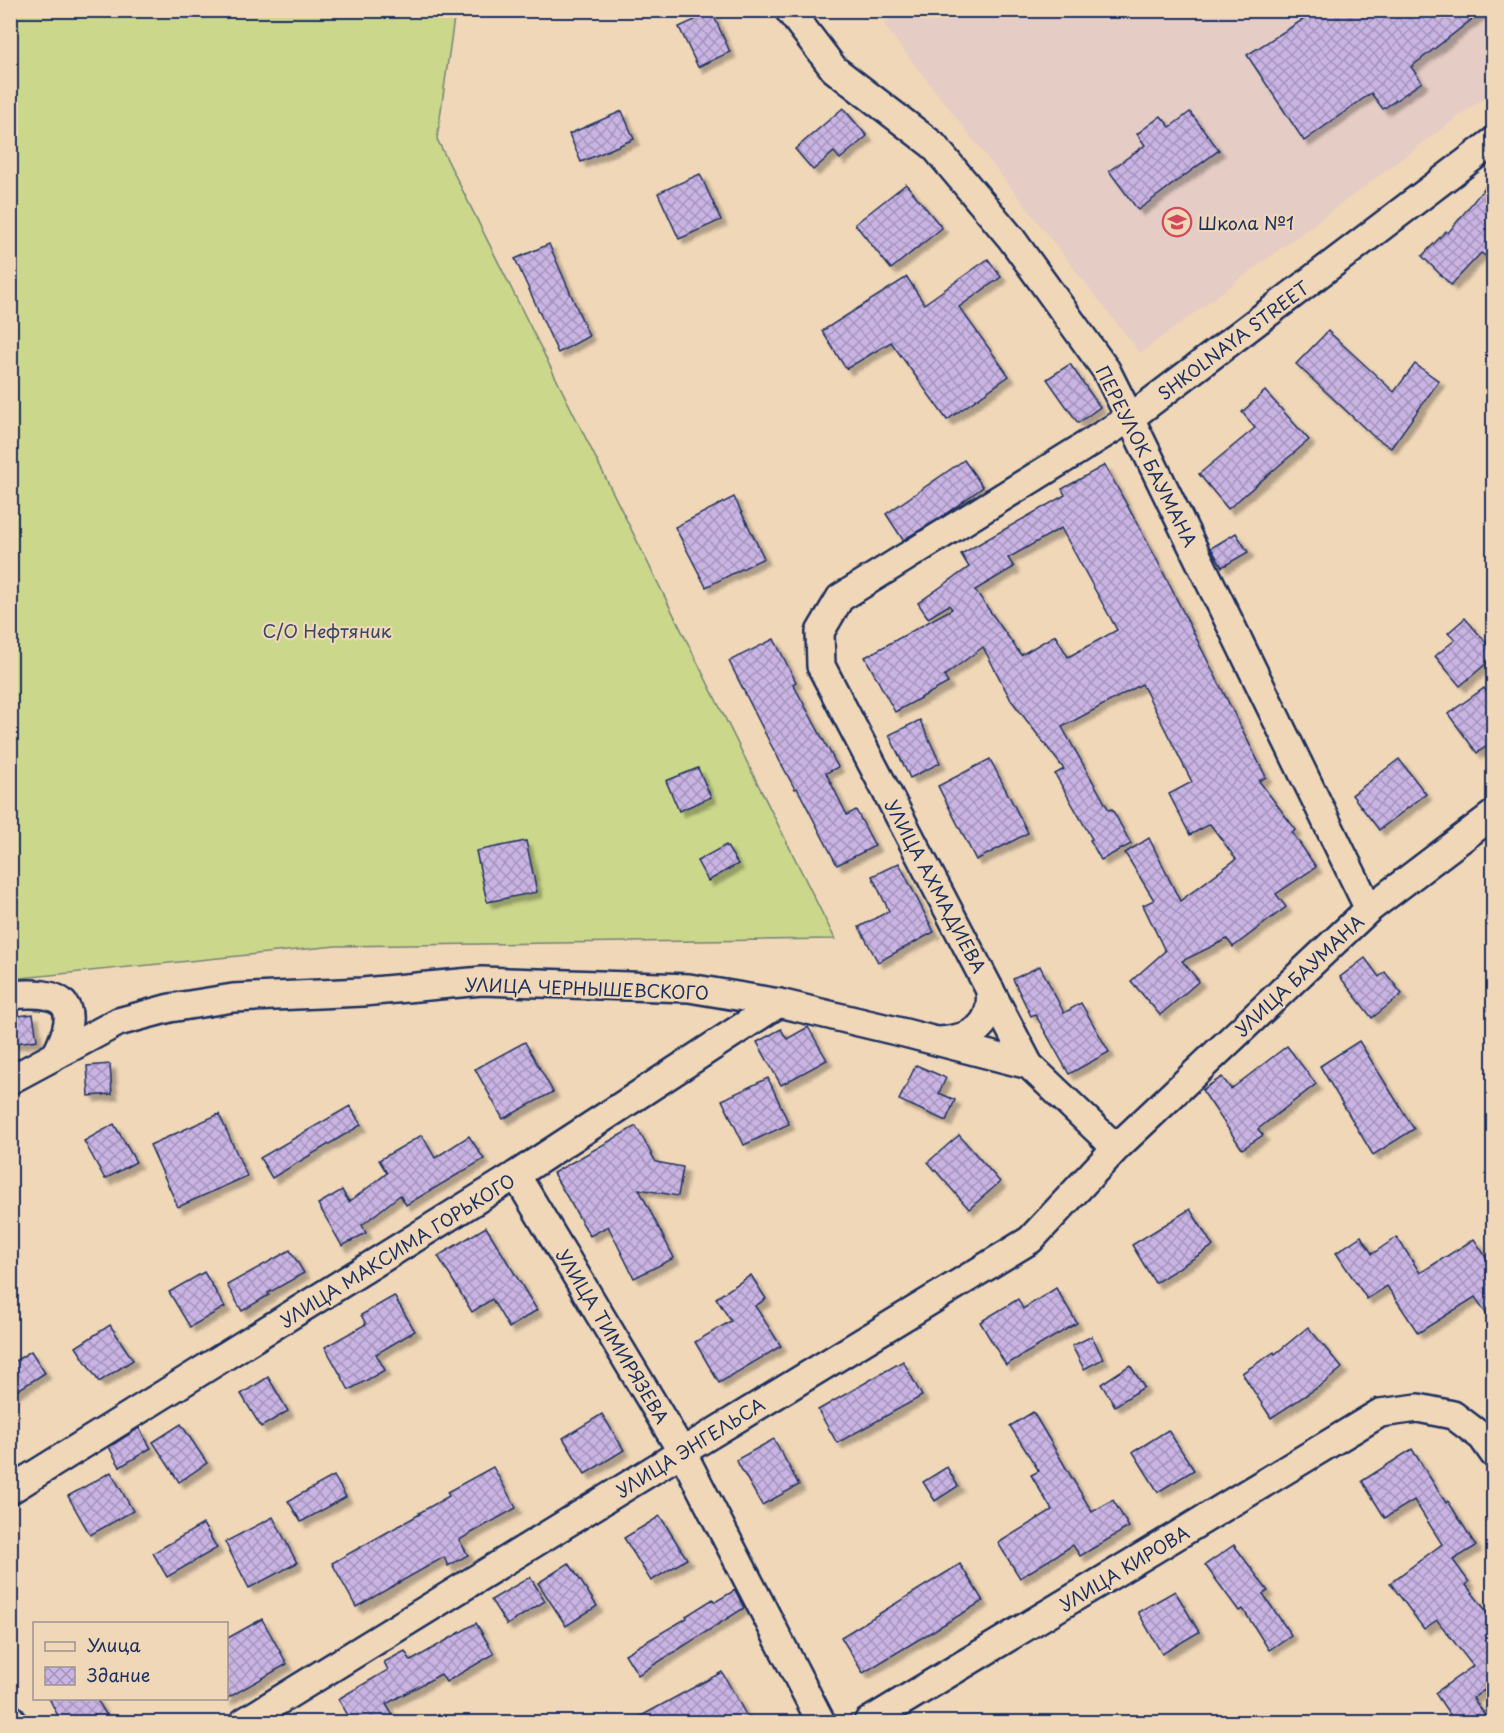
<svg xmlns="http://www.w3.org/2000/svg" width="1504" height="1733" font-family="'Playpen Sans',sans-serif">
	<defs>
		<pattern id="building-cross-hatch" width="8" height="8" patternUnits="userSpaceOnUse" patternTransform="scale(1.5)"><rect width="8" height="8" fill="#cab4e3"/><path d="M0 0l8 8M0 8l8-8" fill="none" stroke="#a393bb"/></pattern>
		<filter id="shadow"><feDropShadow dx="5.5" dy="5.5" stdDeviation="1.5" flood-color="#0004"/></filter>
	</defs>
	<rect width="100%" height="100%" fill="#f0d7b8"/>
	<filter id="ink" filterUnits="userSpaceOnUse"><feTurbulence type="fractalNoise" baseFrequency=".0167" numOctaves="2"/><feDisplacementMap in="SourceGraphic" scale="12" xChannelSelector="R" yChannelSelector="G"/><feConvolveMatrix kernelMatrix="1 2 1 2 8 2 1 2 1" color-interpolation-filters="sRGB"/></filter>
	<g filter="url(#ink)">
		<polygon fill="#e5ccc5" points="899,10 1480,10 1483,14 1488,11 1493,11 1493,91 1140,353 884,25"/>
		<polygon fill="#cbd78b" stroke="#738374" stroke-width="1.5" points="11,11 455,11 437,139 835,939 336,946 11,979"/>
		<g fill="url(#building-cross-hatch)" stroke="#1b2f5e" stroke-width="1.5" fill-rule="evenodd" filter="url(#shadow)">
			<polygon points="1298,10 1484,10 1411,67 1422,82 1383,109 1371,93 1304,141 1247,55 1304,19"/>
			<polygon points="712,12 730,52 698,67 679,27"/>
			<polygon points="843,108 867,136 840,159 834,152 813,170 795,149"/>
			<polygon points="622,111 634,139 581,162 569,134"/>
			<polygon points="1190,112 1219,150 1138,210 1109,171 1145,145 1137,134 1161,116 1170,127"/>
			<polygon points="700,174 721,220 679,239 658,193"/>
			<polygon points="1494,176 1494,262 1481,253 1451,285 1422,256 1446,231 1448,233"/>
			<polygon points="906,184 942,228 891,269 855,224"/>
			<polygon points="549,244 589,336 558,353 515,259"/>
			<polygon points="988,259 1001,277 959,307 1009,376 947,420 891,342 846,369 822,331 907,277 924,304"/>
			<polygon points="1328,331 1394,392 1415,364 1439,381 1391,448 1372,435 1296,364"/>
			<polygon points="1070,364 1100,407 1078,423 1047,379"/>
			<polygon points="1265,391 1309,440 1228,509 1199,474 1255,428 1242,412"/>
			<polygon points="964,460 983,487 937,520 903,540 886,514"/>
			<path d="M1105,465L1156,558L1266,777L1259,781L1296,830L1292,832L1316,867L1276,894L1286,907L1233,947L1227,939L1182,961L1199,981L1160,1015L1131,981L1165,951L1143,905L1154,900L1125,853L1149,838L1180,901L1236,859L1210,824L1190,835L1169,794L1192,782L1142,684L1062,727L1109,810L1112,809L1131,844L1101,860L1090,840L1092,839L1055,774L1064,769L1011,700L983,647L944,676L948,683L895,712L865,657L952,609L949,605L928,618L918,603L969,567L961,554L1065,495L1062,489ZM1061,528L1117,630L1068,657L1055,635L1021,655L975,590L1014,567L1008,558Z"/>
			<polygon points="734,497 764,558 706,587 675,527"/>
			<polygon points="1236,533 1248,552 1222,567 1211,548"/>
			<polygon points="1465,618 1494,652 1494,657 1460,686 1435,656 1455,640 1448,633"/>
			<polygon points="774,639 796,682 793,684 838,767 826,773 847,815 856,810 875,846 837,865 797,788 795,789 770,743 729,661"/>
			<polygon points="1484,688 1494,701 1494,741 1477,753 1448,714"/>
			<polygon points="920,720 940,763 910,778 889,735"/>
			<polygon points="990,759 1028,833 976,860 938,786"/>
			<polygon points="1399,759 1426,794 1379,830 1352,795"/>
			<polygon points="698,768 711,797 679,811 666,781"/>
			<polygon points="526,841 537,892 487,902 476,851"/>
			<polygon points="726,845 738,864 708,881 697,861"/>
			<polygon points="899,863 934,932 878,962 859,927 889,911 872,876"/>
			<polygon points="1365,958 1379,977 1385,972 1402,994 1372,1018 1340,977"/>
			<polygon points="1040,966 1064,1013 1081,1003 1109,1052 1069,1074 1035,1014 1031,1016 1013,979"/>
			<polygon points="33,1014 37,1040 10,1044 10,1017"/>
			<polygon points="808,1027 827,1060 781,1085 757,1042 781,1029 787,1039"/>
			<polygon points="1359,1041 1414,1129 1373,1155 1320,1066"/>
			<polygon points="525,1042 553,1092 503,1119 475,1069"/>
			<polygon points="1287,1046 1316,1084 1258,1129 1263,1135 1242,1149 1202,1090 1222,1077 1231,1089"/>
			<polygon points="110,1064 112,1094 89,1096 87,1066"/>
			<polygon points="916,1065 946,1078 939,1093 955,1100 946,1121 899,1100"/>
			<polygon points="768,1078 789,1124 744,1145 722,1100"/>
			<polygon points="350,1106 361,1125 272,1178 260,1158"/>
			<polygon points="219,1114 247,1176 178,1207 150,1145"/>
			<polygon points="114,1124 136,1162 105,1179 84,1141"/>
			<polygon points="636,1126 656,1162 683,1167 678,1196 639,1189 674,1258 634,1278 608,1226 590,1236 553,1173"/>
			<polygon points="422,1135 435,1158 469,1136 484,1159 406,1205 400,1195 362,1225 366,1233 342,1246 318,1204 342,1190 349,1202 387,1173 379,1160"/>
			<polygon points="959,1135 1000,1182 969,1209 928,1162"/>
			<polygon points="1190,1209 1213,1246 1155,1283 1132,1245"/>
			<polygon points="486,1227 537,1310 509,1328 492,1299 472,1312 438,1256"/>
			<polygon points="1361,1236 1372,1254 1397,1237 1420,1273 1474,1239 1494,1269 1494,1324 1475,1297 1418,1333 1387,1286 1367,1299 1336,1253"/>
			<polygon points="290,1250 304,1273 268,1293 269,1295 242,1311 227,1285"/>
			<polygon points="204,1272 225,1307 190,1327 169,1292"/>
			<polygon points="751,1275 766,1299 755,1306 781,1346 719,1383 695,1342 731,1321 716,1298"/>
			<polygon points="1056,1288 1077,1323 1006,1365 980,1322 1018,1299 1023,1309"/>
			<polygon points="394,1296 415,1331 376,1354 385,1370 349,1390 325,1347 366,1324 361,1315"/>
			<polygon points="110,1325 133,1360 99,1382 76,1347"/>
			<polygon points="1308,1327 1342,1368 1323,1384 1271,1418 1242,1373 1274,1352 1275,1354"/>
			<polygon points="1092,1336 1103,1359 1084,1369 1072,1346"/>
			<polygon points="31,1351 45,1373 10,1395 10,1364"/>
			<polygon points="903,1361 922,1396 837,1443 818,1410"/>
			<polygon points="1130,1365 1144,1387 1115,1406 1101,1384"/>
			<polygon points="268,1377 288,1411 261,1427 241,1394"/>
			<polygon points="1033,1412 1092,1512 1113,1500 1129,1527 1080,1556 1073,1545 1020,1578 998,1543 1052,1510 1031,1475 1039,1471 1010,1426"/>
			<polygon points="602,1414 624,1450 585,1474 563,1438"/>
			<polygon points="181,1424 207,1463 179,1482 153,1442"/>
			<polygon points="139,1428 151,1448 120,1467 109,1447"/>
			<polygon points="1168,1430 1194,1470 1158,1492 1133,1452"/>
			<polygon points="774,1439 799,1485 762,1505 736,1460"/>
			<polygon points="1412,1449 1446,1503 1448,1501 1476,1546 1453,1560 1469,1582 1466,1585 1494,1621 1494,1691 1490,1686 1473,1698 1490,1722 1455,1722 1435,1693 1473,1666 1437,1620 1424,1629 1390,1583 1442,1544 1414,1500 1385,1518 1362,1481"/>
			<polygon points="493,1467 516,1508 459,1540 468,1555 448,1566 444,1557 356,1607 332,1563 420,1514 419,1513 449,1496 447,1492"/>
			<polygon points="947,1467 958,1486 935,1501 923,1482"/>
			<polygon points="111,1472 133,1511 90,1535 68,1496"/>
			<polygon points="334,1476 346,1497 301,1522 288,1501"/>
			<polygon points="660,1516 687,1559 651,1581 624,1538"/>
			<polygon points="273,1517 297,1563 249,1588 225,1542"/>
			<polygon points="203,1524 217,1548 167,1577 153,1553"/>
			<polygon points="1234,1545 1268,1591 1263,1594 1291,1635 1269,1650 1243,1609 1239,1611 1205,1565"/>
			<polygon points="569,1563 597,1606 566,1626 538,1583"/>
			<polygon points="960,1564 983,1601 863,1673 841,1637"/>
			<polygon points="530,1577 545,1601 507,1625 491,1600"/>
			<polygon points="735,1590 744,1608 638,1675 625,1654 687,1618 686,1616 713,1599 715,1602"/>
			<polygon points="1175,1591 1199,1632 1162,1654 1138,1612"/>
			<polygon points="262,1619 287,1664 226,1699 226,1639"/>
			<polygon points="476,1623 494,1654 446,1682 441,1674 386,1704 397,1722 352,1722 338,1699 388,1670 384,1662 405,1651 411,1661"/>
			<polygon points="722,1672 750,1722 630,1722"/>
			<polygon points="49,1698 96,1698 111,1722 61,1722"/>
		</g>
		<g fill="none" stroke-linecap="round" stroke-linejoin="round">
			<g stroke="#1b2f5e" stroke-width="32">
				<g id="minor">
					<polyline points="789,10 834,69 933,145 1011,238 1106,370 1130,418 1369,909"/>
					<path d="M10,995C64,990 83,1003 56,1055"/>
					<path d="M940,1041C973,1038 994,1026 990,990"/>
					<polyline points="10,1080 118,1022 170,1008 233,998 363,992 482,981 689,988 779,1003 905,1033 1029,1065"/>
					<polyline points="1116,1148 1029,1065 821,666 820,632 840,598 1130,418 1494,141"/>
					<polyline points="516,1175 682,1452 821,1722"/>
					<polyline points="10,1490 516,1175 779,1003"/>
					<polyline points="10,1718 13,1722"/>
					<polyline points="244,1722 682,1452 1030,1240 1116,1148 1369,909 1494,814"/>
					<polyline points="868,1722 1380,1413 1418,1408 1453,1415 1482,1437 1494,1454"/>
				</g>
			</g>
			<use href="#minor" stroke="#f0d7b8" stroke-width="27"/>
		</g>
	</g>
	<defs>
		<g id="school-ring" transform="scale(1.5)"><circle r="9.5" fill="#f0d7b8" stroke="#d1495b" stroke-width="1.5"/><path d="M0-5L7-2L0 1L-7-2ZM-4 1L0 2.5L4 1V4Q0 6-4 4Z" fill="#d1495b"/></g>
	</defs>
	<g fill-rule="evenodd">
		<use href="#school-ring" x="1177" y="222"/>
	</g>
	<g text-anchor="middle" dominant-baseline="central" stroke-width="4.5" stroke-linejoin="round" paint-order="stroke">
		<g font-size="18" fill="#1b2f5e" stroke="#f0d7b8" text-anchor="start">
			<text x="1198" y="222">Школа №1</text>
		</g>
		<g font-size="18" fill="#1b2f5e" stroke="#f0d7b8">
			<text transform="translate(1233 340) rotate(-37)">SHKOLNAYA STREET</text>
			<text transform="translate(1147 456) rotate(63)">ПЕРЕУЛОК БАУМАНА</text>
			<text transform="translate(936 886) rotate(62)">УЛИЦА АХМАДИЕВА</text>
			<text transform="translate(1299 975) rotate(-43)">УЛИЦА БАУМАНА</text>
			<text transform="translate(587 988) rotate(2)">УЛИЦА ЧЕРНЫШЕВСКОГО</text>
			<text transform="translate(397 1250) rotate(-32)">УЛИЦА МАКСИМА ГОРЬКОГО</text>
			<text transform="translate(613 1336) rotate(59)">УЛИЦА ТИМИРЯЗЕВА</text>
			<text transform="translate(690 1447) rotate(-32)">УЛИЦА ЭНГЕЛЬСА</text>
			<text transform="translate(1124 1568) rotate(-31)">УЛИЦА КИРОВА</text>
		</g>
		<g font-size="18" fill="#354865" stroke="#f0d7b8">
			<text x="327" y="630">С/О Нефтяник</text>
		</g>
	</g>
	<rect width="1504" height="1733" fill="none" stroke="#f0d7b8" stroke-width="36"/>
	<rect x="18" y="18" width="1468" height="1697" fill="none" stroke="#1b2f5e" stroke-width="2" filter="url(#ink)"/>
	<rect x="33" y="1622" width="195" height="78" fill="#f0d7b8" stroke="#9b9494" stroke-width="1.5"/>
	<rect x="45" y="1642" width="30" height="9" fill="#f0d7b8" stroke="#9b9494" stroke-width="1.5"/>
	<text x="87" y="1652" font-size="18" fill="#1b2f5e">Улица</text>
	<rect x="45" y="1667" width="30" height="18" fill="url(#building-cross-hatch)" stroke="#9b9494" stroke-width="1.5"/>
	<text x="87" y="1682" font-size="18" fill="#1b2f5e">Здание</text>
</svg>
